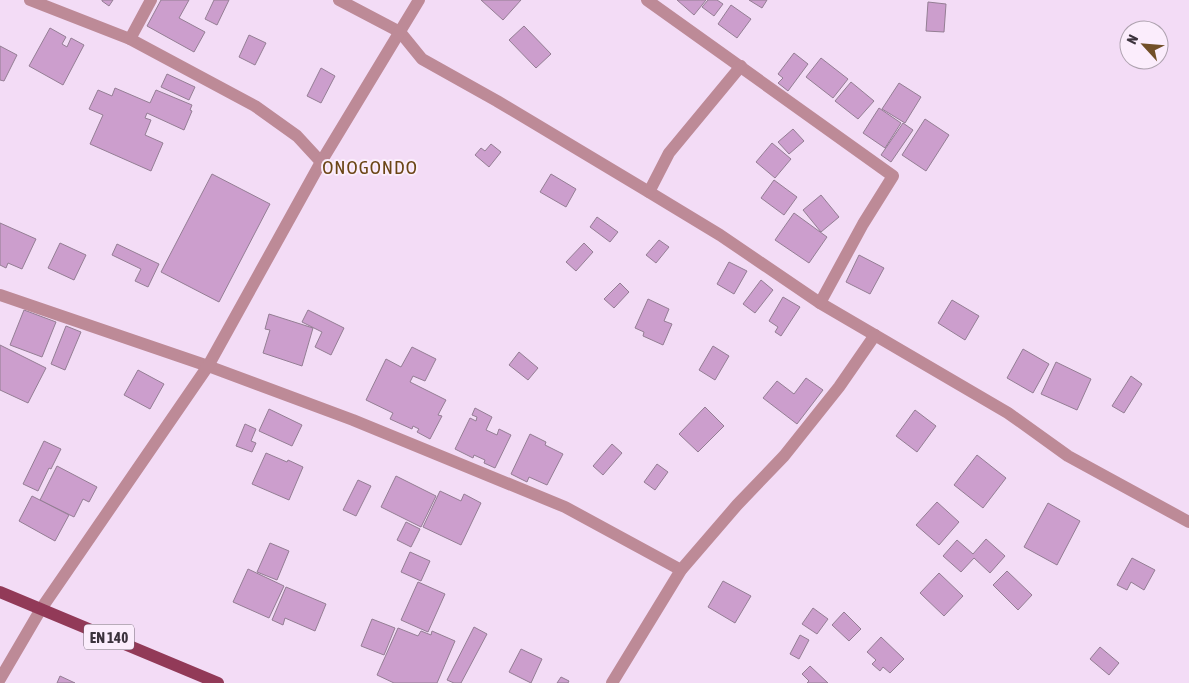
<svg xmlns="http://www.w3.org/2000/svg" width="1189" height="683" font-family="'Asap Condensed',sans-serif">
	<rect width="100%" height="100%" fill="#f3dcf6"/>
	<g fill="#cc9ecd" stroke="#947e94">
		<polygon points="102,0 113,0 109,6 102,1"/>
		<polygon points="161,0 189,0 179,18 205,32 194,52 147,26"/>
		<polygon points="214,0 229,0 217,25 205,19"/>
		<polygon points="481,0 521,0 503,20"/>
		<polygon points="677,0 706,0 694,15"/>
		<polygon points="708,0 717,0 723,4 714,16 702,7"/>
		<polygon points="749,0 767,0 762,8"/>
		<polygon points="928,2 946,4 944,32 926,31"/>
		<polygon points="731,5 751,19 737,38 718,24"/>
		<polygon points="524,26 551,54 536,68 509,40"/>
		<polygon points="50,28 66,37 62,44 67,47 71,38 84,45 63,85 29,66"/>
		<polygon points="249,35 266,43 255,65 239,57"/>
		<polygon points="0,46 17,55 4,81 0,80"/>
		<polygon points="794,53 808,64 788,91 778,83 783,78 778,74"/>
		<polygon points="821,58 848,79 833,98 806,77"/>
		<polygon points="321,68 335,76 321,103 307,96"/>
		<polygon points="167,74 195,87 189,100 161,87"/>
		<polygon points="851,82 874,101 858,119 835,101"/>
		<polygon points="899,83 921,97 905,123 882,109"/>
		<polygon points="115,88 150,103 156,90 192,105 190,110 192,111 184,130 147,113 145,118 151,120 145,135 163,143 151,171 90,144 103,115 89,109 98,90 112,96"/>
		<polygon points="879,108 901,123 885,148 863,133"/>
		<polygon points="925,119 949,135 926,171 902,155"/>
		<polygon points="903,123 913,130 891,162 881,155"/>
		<polygon points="793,129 804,141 789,154 778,142"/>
		<polygon points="772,143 791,159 775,178 756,162"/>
		<polygon points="491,144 501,152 489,167 475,155 481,148 485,151"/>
		<polygon points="212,174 270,204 219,302 161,272"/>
		<polygon points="551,174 576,189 566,207 540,192"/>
		<polygon points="774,180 797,197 784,215 761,198"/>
		<polygon points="821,195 839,217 821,232 803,210"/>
		<polygon points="794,213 827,237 809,263 775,240"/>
		<polygon points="597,217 618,232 610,242 590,227"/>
		<polygon points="0,223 36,239 22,269 8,263 6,268 0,265"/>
		<polygon points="659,240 669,247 656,263 646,255"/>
		<polygon points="60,243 86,255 74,280 48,268"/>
		<polygon points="584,243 593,252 576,271 566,262"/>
		<polygon points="117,244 159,264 148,287 135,281 141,269 112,255"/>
		<polygon points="859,255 884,268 870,294 846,282"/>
		<polygon points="729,262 747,271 734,294 717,284"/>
		<polygon points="761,280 773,290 755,313 743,304"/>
		<polygon points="620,283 629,292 614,308 604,299"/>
		<polygon points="783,297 800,307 781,336 775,332 778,327 769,321"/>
		<polygon points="648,299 669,309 664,321 672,324 663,345 643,336 644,332 635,328"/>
		<polygon points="952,300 979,316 965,340 938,323"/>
		<polygon points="24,310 56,322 42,357 10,345"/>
		<polygon points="308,310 344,328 331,355 315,347 322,332 302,322"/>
		<polygon points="269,314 313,328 302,366 263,353 270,330 265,329"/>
		<polygon points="66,326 81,332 65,370 51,364"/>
		<polygon points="0,345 46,368 28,403 0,390"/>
		<polygon points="713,346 729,356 715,380 699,370"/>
		<polygon points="412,347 436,359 425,381 413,376 410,382 446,400 438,415 442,416 430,439 417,432 419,429 413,426 412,429 390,419 393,413 366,400 386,359 401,367"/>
		<polygon points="1023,349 1049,364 1033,393 1007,378"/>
		<polygon points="519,352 538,368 528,380 509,365"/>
		<polygon points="1056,362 1091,379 1077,410 1041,394"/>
		<polygon points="138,370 164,384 150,409 124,395"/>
		<polygon points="1131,376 1142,384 1124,413 1112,406"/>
		<polygon points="806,378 823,390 797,424 763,398 777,381 794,394"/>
		<polygon points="705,407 724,426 698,452 679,434"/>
		<polygon points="475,408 492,417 486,430 497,435 499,429 511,435 495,468 484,463 485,460 474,455 473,458 455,449 470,418 476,421 477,417 472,415"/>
		<polygon points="269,409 302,425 292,446 259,431"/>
		<polygon points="915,410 936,426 917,452 896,436"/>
		<polygon points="245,424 256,429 251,441 256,443 252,452 236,446"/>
		<polygon points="530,434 546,442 545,445 563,454 547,485 529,477 527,482 511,474"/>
		<polygon points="44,441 61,449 51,469 49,468 38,491 23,484"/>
		<polygon points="612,444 622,453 603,475 593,466"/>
		<polygon points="266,453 287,462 288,460 303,467 289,500 252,484"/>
		<polygon points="977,455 1006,478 983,508 954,485"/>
		<polygon points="657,464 668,472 655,490 644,482"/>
		<polygon points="57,466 97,487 89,502 83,499 74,517 40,500"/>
		<polygon points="396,476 436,496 421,527 381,507"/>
		<polygon points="358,480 371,486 356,516 343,510"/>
		<polygon points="440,491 461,501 464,494 481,503 461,545 423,527"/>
		<polygon points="32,496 69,515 55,541 19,521"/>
		<polygon points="937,502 959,522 939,545 916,525"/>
		<polygon points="1048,503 1080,521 1057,565 1024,547"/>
		<polygon points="406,522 420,529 411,547 397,540"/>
		<polygon points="986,539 1005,556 990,573 974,558 961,572 943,556 957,540 973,554"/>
		<polygon points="270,543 289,551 277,580 257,572"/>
		<polygon points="410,552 430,561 421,581 401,572"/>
		<polygon points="1132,558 1155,570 1144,590 1131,582 1127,590 1117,585"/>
		<polygon points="248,569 284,586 269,618 233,602"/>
		<polygon points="1007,571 1032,595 1018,610 993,585"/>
		<polygon points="939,573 963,596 944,616 920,593"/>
		<polygon points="723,581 751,596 735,623 708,607"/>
		<polygon points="418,582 445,594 428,632 401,620"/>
		<polygon points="286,587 326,604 315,631 285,618 283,625 272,620"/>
		<polygon points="813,608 828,619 817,634 802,624"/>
		<polygon points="844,612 861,629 849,641 832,625"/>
		<polygon points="372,619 395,628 384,655 361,646"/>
		<polygon points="474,627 487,634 461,683 454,683 447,680"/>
		<polygon points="398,628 418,636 421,631 431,635 432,631 455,641 437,683 394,683 377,675"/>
		<polygon points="800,635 809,640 799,659 790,654"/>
		<polygon points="881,637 904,659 890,673 883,667 880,671 872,664 876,660 867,652"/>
		<polygon points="1100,647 1119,663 1109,675 1090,659"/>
		<polygon points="521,649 542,659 531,683 509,672"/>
		<polygon points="810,666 828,683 807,683 809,681 802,674"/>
		<polygon points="60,676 75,683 57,683"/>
		<polygon points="561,677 569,681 568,683 557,683"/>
	</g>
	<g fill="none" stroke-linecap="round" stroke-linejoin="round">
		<g stroke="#bd8a97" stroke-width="12">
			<polyline points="30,0 130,39 255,106 297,136 321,162"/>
			<polyline points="339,0 400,32 422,59 497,101 649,192 720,235 820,303 1008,413 1068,456 1189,522"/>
			<polyline points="647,0 893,176 863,224 820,303"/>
			<polyline points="130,39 151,0"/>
			<polyline points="649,192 669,153 741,66"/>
			<polyline points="0,295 208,366 353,420 565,507 681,570"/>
			<polyline points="0,679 41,609 208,366 321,162 419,0"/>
			<polyline points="612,683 681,570 737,505 784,456 839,387 875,335"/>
		</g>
		<polyline stroke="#923a58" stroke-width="12" points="0,592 218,683"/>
	</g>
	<g text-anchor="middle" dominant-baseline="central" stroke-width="4" stroke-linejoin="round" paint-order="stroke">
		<rect fill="#fbedfc" stroke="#756a76" stroke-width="1" x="84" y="624.5" width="50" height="25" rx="4"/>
		<g font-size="15" font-weight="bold" fill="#3b323c">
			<text x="109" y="637">EN 140</text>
		</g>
		<g font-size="19" letter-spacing="1" fill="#6b4516" stroke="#fbedfc">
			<text x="370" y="167">ONOGONDO</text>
		</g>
	</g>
	<g transform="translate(1144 45) rotate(296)"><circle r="24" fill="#fbedfc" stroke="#aea2af"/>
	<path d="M0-4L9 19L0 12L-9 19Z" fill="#724f28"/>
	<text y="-8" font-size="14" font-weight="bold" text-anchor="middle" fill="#3b323c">N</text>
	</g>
</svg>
